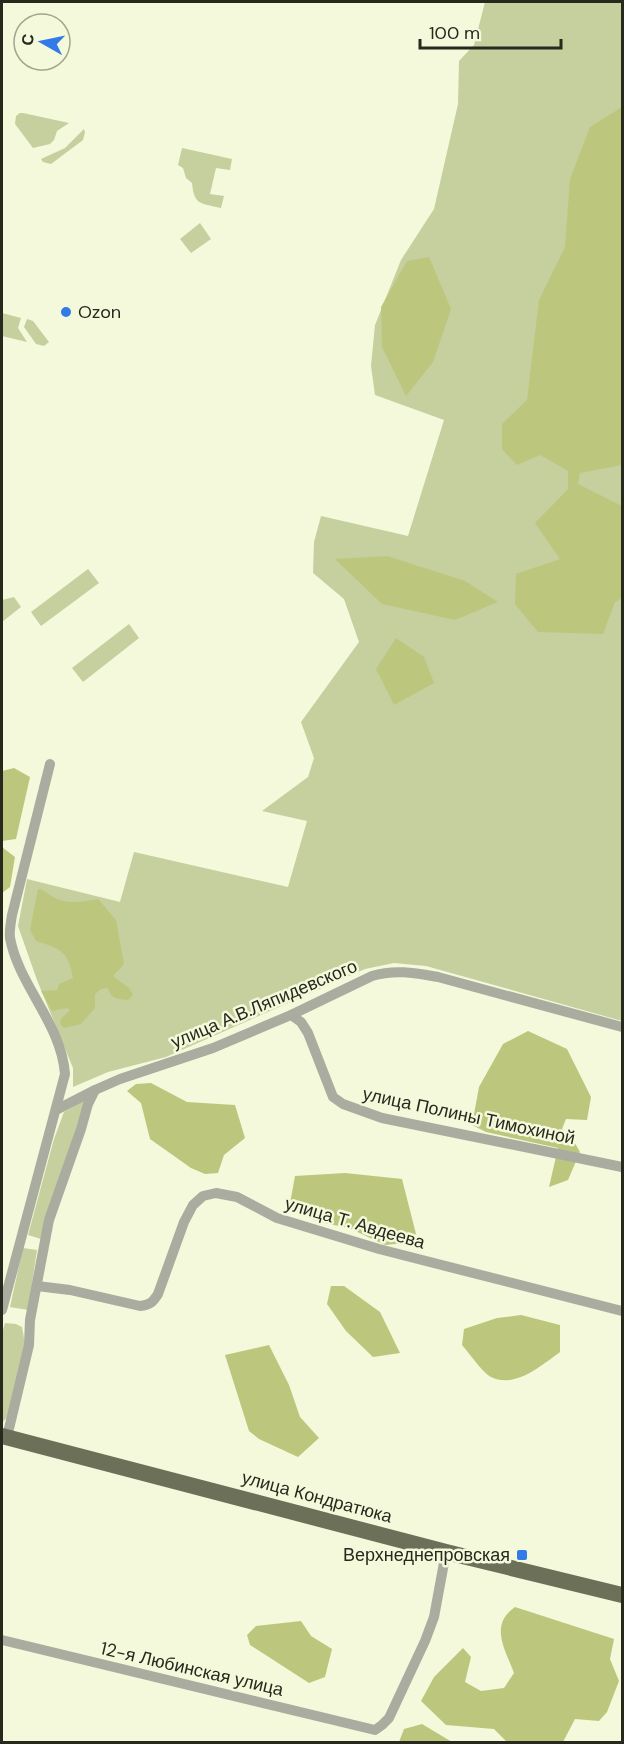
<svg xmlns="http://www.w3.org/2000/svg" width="624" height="1744" font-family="'DM Sans',sans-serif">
	<rect width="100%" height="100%" fill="#f3f9da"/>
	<g fill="#c6cf9e">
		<polygon points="485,2 622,2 622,1021 426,966 394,963 365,969 166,1057 108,1072 73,1087 73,1068 37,980 18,926 27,879 120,902 134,852 288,887 307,821 262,811 308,777 314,758 301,722 359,642 344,599 313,573 314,542 321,516 408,536 444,420 375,395 371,366 375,325 401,260 434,209 458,104 459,61 474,45"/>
		<polygon points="20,113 23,113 69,123 57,131 54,140 50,144 33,148 15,124 16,116"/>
		<polygon points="84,129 85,132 83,140 51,164 43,162 41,159 65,148"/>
		<path d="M182,148L232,159L230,170L216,168L210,194L224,196L221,208C200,203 194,205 192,183L186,178L183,168L178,165Z"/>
		<polygon points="200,223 211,239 191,253 180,239"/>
		<polygon points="2,313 21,318 18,328 27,342 2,336"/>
		<polygon points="27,319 33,321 49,342 44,346 36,344 24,327"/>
		<polygon points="88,569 99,583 41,626 31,612"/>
		<polygon points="14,597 21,607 2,622 2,600"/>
		<polygon points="129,624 139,638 83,682 72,668"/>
		<polygon points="85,1100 41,1239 28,1235 54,1139 64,1112"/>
		<polygon points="23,1248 37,1250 28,1310 10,1307"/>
		<polygon points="5,1323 16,1324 22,1327 25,1344 9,1415 2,1423 2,1333"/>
	</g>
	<g fill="#bcc77d">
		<polygon points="622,107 622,465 580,473 578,484 622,506 622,598 615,602 603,634 538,632 515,604 516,574 560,559 535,523 568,489 568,471 540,455 517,465 502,449 502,424 527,400 539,300 565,247 570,179 590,127"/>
		<polygon points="429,257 451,309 433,362 406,396 382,347 381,307 407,261"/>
		<polygon points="387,556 465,581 498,602 455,620 382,604 335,559"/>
		<polygon points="396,638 424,657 434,683 394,705 376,669"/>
		<polygon points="14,768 30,777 16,839 2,841 2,771"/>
		<polygon points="2,847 15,857 10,887 2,893"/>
		<path d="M38,889C46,890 48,895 55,898C67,905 86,901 98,899L116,920L124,964L113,976L129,988L133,995L128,1000C117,999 111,999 108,988L101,989L95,994V1008L81,1024L64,1028L60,1024L61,1019L70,1010L67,1008L52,1011L41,991L57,990L59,984L73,978C68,951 61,949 36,941L30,930Z"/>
		<polygon points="528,1031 567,1049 591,1097 587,1120 566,1119 562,1129 572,1138 580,1152 568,1180 549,1187 558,1148 486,1132 472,1125 479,1087 503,1044"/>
		<polygon points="151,1083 187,1102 235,1105 245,1138 224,1155 218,1173 205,1174 191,1168 150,1139 141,1103 127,1091 136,1084"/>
		<polygon points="345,1173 402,1179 416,1234 404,1243 385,1245 349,1228 319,1222 289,1209 295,1176"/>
		<polygon points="331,1286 344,1286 380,1312 400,1353 373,1357 346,1331 327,1304"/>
		<path d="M521,1315L560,1325V1352C542,1365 515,1389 491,1377C483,1373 469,1353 462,1345L464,1329L497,1318Z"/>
		<polygon points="269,1345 289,1385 300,1417 319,1438 298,1457 259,1439 249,1431 225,1355"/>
		<path d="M515,1607L614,1639L610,1659L619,1681L607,1712L599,1721L575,1719L563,1742H507L494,1729L446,1725L421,1701L434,1677L463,1648L471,1657L465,1682L481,1691L504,1688L514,1673C505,1649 489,1625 515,1607Z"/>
		<polygon points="301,1621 311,1636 332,1649 325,1677 309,1683 250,1645 247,1635 256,1626"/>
		<polygon points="422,1724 452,1742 399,1742 404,1729"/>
	</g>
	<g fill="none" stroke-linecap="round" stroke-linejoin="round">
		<g stroke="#aaaca0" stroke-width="10">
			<polyline points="291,1015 301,1022 308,1033 333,1097 343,1104 382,1118 622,1167"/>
			<polyline points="56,1110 95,1090"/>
			<path d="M37,1286L70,1290L140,1306C150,1305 153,1302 158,1294L184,1222L193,1205L203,1196L216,1193L237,1197L277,1218L379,1249L622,1311"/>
			<path d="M2,1310L65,1074C61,1023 19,986 10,938C9,931 11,922 12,915L50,764"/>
			<path d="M7,1437L29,1345L30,1320L49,1220L81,1129L88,1104L95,1090L120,1079L213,1048L291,1015L372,976C395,969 415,973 438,977L622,1027"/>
			<polyline points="2,1640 375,1730 382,1725 389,1718 425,1641 434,1617 446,1552"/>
		</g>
		<polyline stroke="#6c7059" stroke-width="16" points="2,1436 446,1552 622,1595"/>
	</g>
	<g fill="#327ae7" stroke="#f3f9da" stroke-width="2">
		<circle cx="66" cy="312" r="6"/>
		<rect x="516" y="1549" width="12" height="12" rx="3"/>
	</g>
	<g text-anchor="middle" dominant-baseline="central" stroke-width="5" stroke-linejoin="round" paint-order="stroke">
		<g font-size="18" fill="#27291d" stroke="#f3f9da" text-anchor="start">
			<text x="78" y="312">Ozon</text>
			<text x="510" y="1555" text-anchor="end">Верхнеднепровская</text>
		</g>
		<g font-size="18" fill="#27291d" stroke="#f3f9da">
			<text transform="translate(264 1004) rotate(-23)">улица А.В.Ляпидевского</text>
			<text transform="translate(469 1116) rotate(12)">улица Полины Тимохиной</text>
			<text transform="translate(355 1223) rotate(16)">улица Т. Авдеева</text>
			<text transform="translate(317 1497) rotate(15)">улица Кондратюка</text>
			<text transform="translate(192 1669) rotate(13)">12-я Любинская улица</text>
		</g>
	</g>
	<rect width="624" height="1744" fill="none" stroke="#27291d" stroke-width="6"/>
	<g transform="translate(42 42) rotate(279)"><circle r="28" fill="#f3f9da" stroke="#a1a68e" stroke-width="1.5"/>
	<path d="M0-4.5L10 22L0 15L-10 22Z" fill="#327ae7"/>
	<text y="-9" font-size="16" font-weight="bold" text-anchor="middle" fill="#27291d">С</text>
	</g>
	<path d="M420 39v9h141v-9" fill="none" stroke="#27291d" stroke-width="3"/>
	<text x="429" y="39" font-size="18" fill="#27291d" stroke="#f3f9da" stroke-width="4.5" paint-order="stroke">100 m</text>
</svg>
